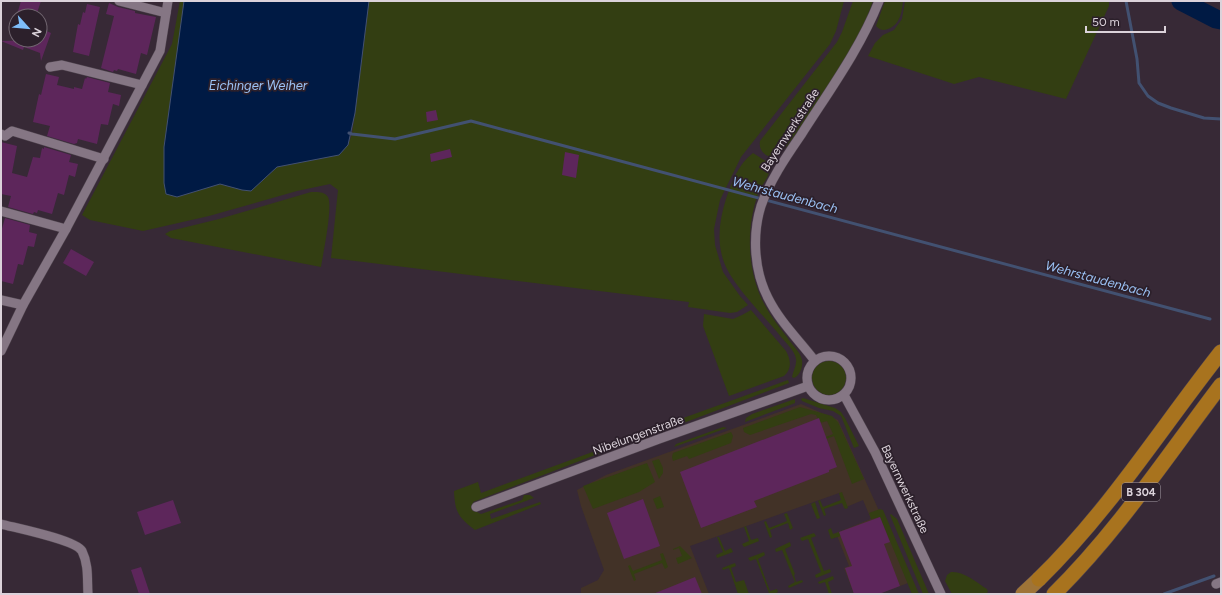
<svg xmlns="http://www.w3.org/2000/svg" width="1222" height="595" font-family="Figtree,sans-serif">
	<rect width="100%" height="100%" fill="#372936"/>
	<polygon fill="#423227" points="801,404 838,420 880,513 908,583 879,594 854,594 844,568 849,566 836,533 871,519 863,500 844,508 839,493 690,546 709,594 581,594 581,588 598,580 604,570 581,506 577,490 606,475"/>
	<g fill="#333e12">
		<polygon points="180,1 184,1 164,147 164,183 177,197 220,184 242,190 259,184 277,167 339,155 348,145 352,134 355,113 369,1 844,1 836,31 830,44 741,157 720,200 714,229 715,245 723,272 740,296 748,305 737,312 730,313 688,307 689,302 331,258 338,190 330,184 297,191 209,216 143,231 90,220 82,215 172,44"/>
		<path d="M853,1H873C856,51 817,101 788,145L775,158C766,157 758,151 760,141L837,42L842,32Z"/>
		<path d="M885,1H903C902,12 900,25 888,29C883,31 880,30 876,26Z"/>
		<polygon points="905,1 1109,1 1109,6 1066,99 979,77 954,84 868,56 875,43 883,35 894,30 902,19"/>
		<path d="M753,153L769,163C772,177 762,182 758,194C747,225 747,262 759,293C766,310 776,323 787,337C792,345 800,351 802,360C803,367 800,375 794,378L792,377C793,371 797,365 796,359C795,351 786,343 781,337C764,315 728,282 722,256C717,237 720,218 726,199C732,182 738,164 753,153Z"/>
		<path d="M311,192C317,192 324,191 328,197C333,207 323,254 321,267L171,238L165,234L170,231L219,219Z"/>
		<path d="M751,310L786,351C791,360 792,369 784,376L729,396L703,326L704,314L733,319L742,315Z"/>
		<circle cx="829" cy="378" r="17"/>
		<polygon points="788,380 789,383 673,427 664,425"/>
		<polygon points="803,398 835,408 841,412 845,418 859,446 854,448 841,416 833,411 819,408 802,401 801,399"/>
		<polygon points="795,399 795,403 745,422 746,418 752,414"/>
		<polygon points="800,407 832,416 838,422 864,479 852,484 834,436 826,439 826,437 833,434 827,421 820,423 816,415 811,414 750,435 744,432 743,428"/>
		<polygon points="723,427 727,428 674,447 676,444"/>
		<polygon points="731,432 733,436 731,443 689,459 687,456 673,461 672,457 673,453"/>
		<path d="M636,436L637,439L473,502L477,512L481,514L522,500L524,495H530L534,498L490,514L491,519L540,502L541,504L475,530C458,517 455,512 454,491L478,482L481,493Z"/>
		<polygon points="659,459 663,468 663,473 659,479 652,461"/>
		<polygon points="647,463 655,482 639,492 593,509 583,486"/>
		<polygon points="842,492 848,508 845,509 842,503 824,509 826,515 824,516 818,501 820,500 823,507 841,500 839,493"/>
		<polygon points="660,496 664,507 657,509 653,499"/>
		<polygon points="815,502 820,518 817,519 811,504"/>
		<polygon points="880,509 883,510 919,594 912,594 880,517 871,519 869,513"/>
		<polygon points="787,513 793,528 790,530 788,523 770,530 772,537 770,538 764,522 766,521 769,528 787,521 784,514"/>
		<polygon points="891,514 897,519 929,594 923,594 890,515"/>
		<polygon points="746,526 751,540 758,538 759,541 744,547 742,544 749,541 744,527"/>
		<polygon points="831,528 833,534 839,532 841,536 831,539 828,530"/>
		<polygon points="814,533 816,536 811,538 824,571 830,569 831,572 816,578 815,575 821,572 808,539 802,541 800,538"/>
		<polygon points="717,537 719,537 725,551 731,548 733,552 717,558 716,555 723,552"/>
		<polygon points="790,542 791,546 785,549 795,574 794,575 796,582 802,580 803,582 789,588 788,586 795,582 782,550 776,552 775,549"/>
		<polygon points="680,546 692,558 678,564 676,558 682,556 679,548 673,550 673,549"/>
		<polygon points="764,552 765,555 758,559 770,591 777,589 778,592 774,594 766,594 769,593 756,559 750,561 748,558"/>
		<polygon points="663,553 668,567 665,569 662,563 634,574 636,580 634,581 628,566 630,565 633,571 662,560 660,554"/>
		<polygon points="735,563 736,566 731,568 736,582 744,580 749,594 738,594 729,568 723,570 722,568"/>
		<path d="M951,572C964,571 976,582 987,589L988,592L985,594H952L945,581L947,575Z"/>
		<polygon points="833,576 834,579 828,582 832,594 829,594 825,582 819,584 818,582"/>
	</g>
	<polygon fill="#001a44" stroke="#425171" points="184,1 369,1 355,113 348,145 339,155 277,167 251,191 242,190 220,184 177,197 166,194 164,183 164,147"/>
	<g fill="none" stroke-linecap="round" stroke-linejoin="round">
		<g stroke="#425171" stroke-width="3">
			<polyline points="1126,1 1137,59 1139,83 1148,96 1158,103 1171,108 1204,118 1221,119"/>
			<polyline points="349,133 352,134 395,139 471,121 1210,319"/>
			<polyline points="1164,594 1214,576"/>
		</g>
		<polyline stroke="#001a44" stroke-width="19" points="1181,1 1216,19 1221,20"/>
	</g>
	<g fill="#5d265b">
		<polygon points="21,1 41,1 36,16 32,16 18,11"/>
		<polygon points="109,3 118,7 135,11 135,13 156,17 147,55 141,53 136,74 118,69 117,71 114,70 113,72 101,68 114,16 106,14"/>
		<polygon points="87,4 100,7 89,56 73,52 78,24 80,25 83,12 85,13"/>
		<polygon points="40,28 51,33 41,61 40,53 24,47 23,50 1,41 40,40"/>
		<polygon points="46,74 59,77 57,85 74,89 74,87 82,89 85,78 86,79 87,77 110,83 108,92 121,95 119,106 113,104 108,125 101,124 97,144 78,139 77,143 74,144 47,136 50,126 33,122 39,94 41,95"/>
		<polygon points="436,110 438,120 427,122 426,112"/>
		<polygon points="1,142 17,146 12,173 27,177 33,157 40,158 42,148 44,149 44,147 71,155 69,162 78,164 75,177 69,175 64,195 58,193 52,214 38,210 37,213 34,212 33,214 8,207 11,196 1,194"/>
		<polygon points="450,149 452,157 431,162 430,154"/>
		<polygon points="565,152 579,155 576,178 562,175"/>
		<polygon points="5,218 30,225 29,232 37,234 34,247 28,246 23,265 18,264 13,284 1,281 1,232"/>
		<polygon points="71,249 94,262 86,276 63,263"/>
		<polygon points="819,418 837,467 829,470 829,472 754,501 757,507 701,528 680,472"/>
		<polygon points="643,499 660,546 624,559 607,513"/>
		<polygon points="173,500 181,523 145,535 137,512"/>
		<polygon points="880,517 890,542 884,544 900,586 879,594 854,594 845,568 852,566 839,532"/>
		<polygon points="141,567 150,594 139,594 131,570"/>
		<polygon points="695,577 702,594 653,594"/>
	</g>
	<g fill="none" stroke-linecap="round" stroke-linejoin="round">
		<g stroke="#4f444e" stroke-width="10">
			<g id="minor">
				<polyline points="119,1 166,13"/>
				<polyline points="50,67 62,65 142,85"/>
				<polyline points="1,134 5,136 12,131 104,159"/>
				<polyline points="1,211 66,229"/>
				<polyline points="1,300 23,305"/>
				<polyline points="1,351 23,305 66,229 160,51 168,1"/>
				<circle cx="829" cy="378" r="22"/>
				<path d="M815,361C799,340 780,322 768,298C754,271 752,235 761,206C770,180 786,157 801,135C829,91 860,49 879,1"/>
				<polyline points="844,395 875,452 941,594"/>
				<polyline points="476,507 659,439 808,386"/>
				<path d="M1,524C16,528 76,540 82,551C89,565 87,580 88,594"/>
				<polyline points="1216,584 1221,582"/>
			</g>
		</g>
		<g stroke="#4f444e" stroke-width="16">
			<polyline id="primary" points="1023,594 1039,579"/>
		</g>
		<g stroke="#4f444e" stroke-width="16">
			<g id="trunk">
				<path d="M1039,579C1109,511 1161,428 1221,352"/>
				<path d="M1054,594C1118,531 1167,456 1221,385"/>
			</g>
		</g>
		<use href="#minor" stroke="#857684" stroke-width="9"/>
		<use href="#primary" stroke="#9f7437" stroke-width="15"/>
		<use href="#trunk" stroke="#a8731e" stroke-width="15"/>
	</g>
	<g text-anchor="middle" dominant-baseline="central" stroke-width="3.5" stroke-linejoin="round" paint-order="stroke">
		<rect fill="#2c202b" stroke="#a69da6" stroke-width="1" x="1122" y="483" width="38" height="18" rx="3"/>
		<g font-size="11" font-weight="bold" fill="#dbd2da">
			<text x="1141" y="492">B 304</text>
		</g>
		<g font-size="12" fill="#dbd2da" stroke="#2c202b">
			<text transform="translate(790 130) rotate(-57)">Bayernwerkstraße</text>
			<text transform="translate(638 435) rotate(-20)">Nibelungenstraße</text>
			<text transform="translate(905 489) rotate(65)">Bayernwerkstraße</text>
		</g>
		<g font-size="13" font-style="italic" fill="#9bc1f4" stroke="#2c202b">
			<text x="258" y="85">Eichinger Weiher</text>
			<text transform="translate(785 195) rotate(15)">Wehrstaudenbach</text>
			<text transform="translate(1098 279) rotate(15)">Wehrstaudenbach</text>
		</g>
	</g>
	<rect width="1222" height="595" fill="none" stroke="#dbd2da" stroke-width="4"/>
	<g transform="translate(28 28) rotate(117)"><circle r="19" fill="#2c202b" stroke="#726771"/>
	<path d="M0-3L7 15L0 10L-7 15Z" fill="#7ebdf9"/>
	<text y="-6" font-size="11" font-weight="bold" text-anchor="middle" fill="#dbd2da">N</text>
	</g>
	<path d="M1086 26v6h79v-6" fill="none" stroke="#dbd2da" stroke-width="2"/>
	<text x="1092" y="26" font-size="12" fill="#dbd2da" stroke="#2c202b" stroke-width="3" paint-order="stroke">50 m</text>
</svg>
